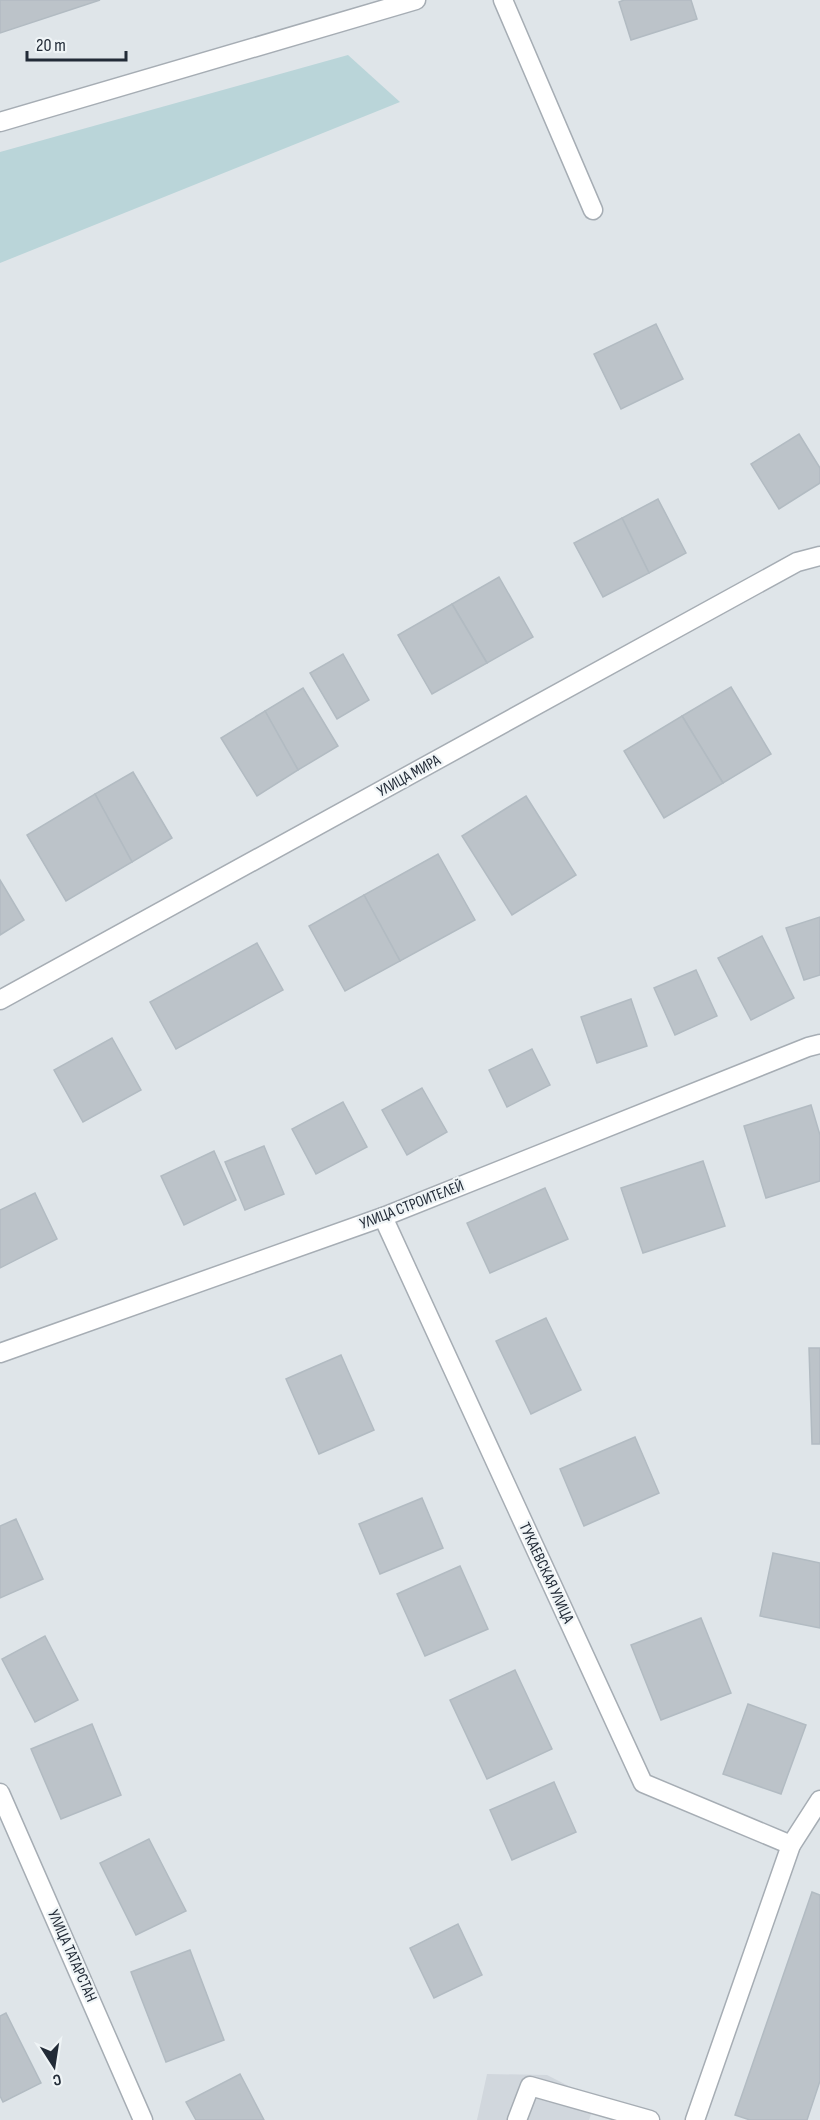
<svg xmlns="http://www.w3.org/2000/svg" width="820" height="2120" font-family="'Sofia Sans Condensed',sans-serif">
	<rect width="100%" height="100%" fill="#dfe5e9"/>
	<polygon fill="#d1d7dd" points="487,2074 547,2075 596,2100 589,2120 477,2120"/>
	<polygon fill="#bad5d9" points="348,55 400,102 0,263 0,152"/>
	<g fill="#bcc3c9" stroke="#b2bbc2" stroke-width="1.5">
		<polygon points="0,0 100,0 0,33"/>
		<polygon points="624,0 691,0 697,19 631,40 619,2"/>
		<polygon points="656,324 683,379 621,409 594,354"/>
		<polygon points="799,434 820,468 820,483 779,509 751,464"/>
		<polygon points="658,499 686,553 649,573 622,518"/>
		<polygon points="622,518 649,573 603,597 574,543"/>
		<polygon points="499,577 533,637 487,663 452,604"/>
		<polygon points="452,604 487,663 432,694 398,635"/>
		<polygon points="343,654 369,700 337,719 310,673"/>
		<polygon points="731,687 771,754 723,783 682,716"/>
		<polygon points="303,688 338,746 298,770 265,711"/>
		<polygon points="265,711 298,770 257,796 221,738"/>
		<polygon points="682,716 723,783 664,818 624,751"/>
		<polygon points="133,772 172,838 132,862 95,794"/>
		<polygon points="95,794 132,862 66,901 27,835"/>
		<polygon points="526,796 576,875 512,915 462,836"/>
		<polygon points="438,854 475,920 400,961 364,895"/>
		<polygon points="0,880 24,920 0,935"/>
		<polygon points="364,895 400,961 345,991 309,926"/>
		<polygon points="820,917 820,975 804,980 786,928"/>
		<polygon points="762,936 794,998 751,1020 718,958"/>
		<polygon points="257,943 283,990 176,1049 150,1002"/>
		<polygon points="696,970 717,1016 675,1035 654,988"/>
		<polygon points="631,999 647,1046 597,1063 581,1017"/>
		<polygon points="112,1038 141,1090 83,1122 54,1070"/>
		<polygon points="532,1049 550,1085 507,1107 489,1070"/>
		<polygon points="422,1088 447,1132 407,1155 382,1110"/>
		<polygon points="343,1102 367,1147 316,1174 292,1129"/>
		<polygon points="811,1105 820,1135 820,1181 766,1198 744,1126"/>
		<polygon points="264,1146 284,1194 245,1210 225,1162"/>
		<polygon points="214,1151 236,1200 184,1225 161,1176"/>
		<polygon points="703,1161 725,1226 643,1253 621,1188"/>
		<polygon points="545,1188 568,1239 490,1273 467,1223"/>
		<polygon points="35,1193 57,1239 0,1268 0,1210"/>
		<polygon points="546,1318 581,1390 531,1414 496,1341"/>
		<polygon points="809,1348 820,1348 820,1444 812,1444"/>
		<polygon points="341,1355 374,1430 319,1454 286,1379"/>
		<polygon points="635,1437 659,1493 584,1526 560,1469"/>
		<polygon points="422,1498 443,1548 380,1574 359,1524"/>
		<polygon points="16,1519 43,1579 0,1598 0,1526"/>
		<polygon points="773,1553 820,1563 820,1628 760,1616"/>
		<polygon points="460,1566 488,1629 425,1656 397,1594"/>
		<polygon points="701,1618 731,1693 661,1720 631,1645"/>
		<polygon points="45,1636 78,1700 35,1722 2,1659"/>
		<polygon points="515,1670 552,1749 487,1779 450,1700"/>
		<polygon points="748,1704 806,1725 781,1794 723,1774"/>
		<polygon points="92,1724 121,1795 61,1819 31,1749"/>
		<polygon points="554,1782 576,1832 512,1860 490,1810"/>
		<polygon points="149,1839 186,1911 136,1935 100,1863"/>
		<polygon points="812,1892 820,1895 820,2081 807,2120 750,2120 735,2115"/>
		<polygon points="458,1924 482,1975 434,1998 410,1948"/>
		<polygon points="190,1950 224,2040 166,2062 131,1972"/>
		<polygon points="6,2013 41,2083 3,2102 0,2096 0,2016"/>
		<polygon points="240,2074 264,2120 196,2120 186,2102"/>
	</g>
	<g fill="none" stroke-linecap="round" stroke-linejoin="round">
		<g stroke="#a6adb4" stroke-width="21">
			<g id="lane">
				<polyline points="503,0 593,210"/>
				<polyline points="0,122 416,0"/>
				<polyline points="517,2120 530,2086 650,2120"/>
			</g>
		</g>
		<g stroke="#a6adb4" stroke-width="21">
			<g id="street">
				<polyline points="0,1000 797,562 820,556"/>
				<polyline points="383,1217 643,1783 791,1845"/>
				<polyline points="0,1353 383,1217 808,1047 820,1044"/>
				<polyline points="0,1793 143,2120"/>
				<polyline points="695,2120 791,1845 820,1800"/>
			</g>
		</g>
		<use href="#lane" stroke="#fff" stroke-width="18"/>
		<use href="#street" stroke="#fff" stroke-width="18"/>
	</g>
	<g text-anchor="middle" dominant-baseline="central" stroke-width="4.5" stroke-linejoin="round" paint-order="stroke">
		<g font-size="16" fill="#222b37" stroke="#eff4f6">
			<text transform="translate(409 776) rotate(-29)">УЛИЦА МИРА</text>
			<text transform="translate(412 1205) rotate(-21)">УЛИЦА СТРОИТЕЛЕЙ</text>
			<text transform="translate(546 1573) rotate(65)">ТУКАЕВСКАЯ УЛИЦА</text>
			<text transform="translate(72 1956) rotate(66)">УЛИЦА ТАТАРСТАН</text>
		</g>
	</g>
	<g transform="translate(54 2066) rotate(168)" stroke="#eff4f6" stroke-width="4.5" paint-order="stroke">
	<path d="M0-4.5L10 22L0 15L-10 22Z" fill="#222b37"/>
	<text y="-9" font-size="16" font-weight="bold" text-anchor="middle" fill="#222b37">С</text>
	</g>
	<path d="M27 51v9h99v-9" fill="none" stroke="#222b37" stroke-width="3"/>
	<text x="36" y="51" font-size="18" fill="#222b37" stroke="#eff4f6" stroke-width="4.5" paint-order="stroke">20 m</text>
</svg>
